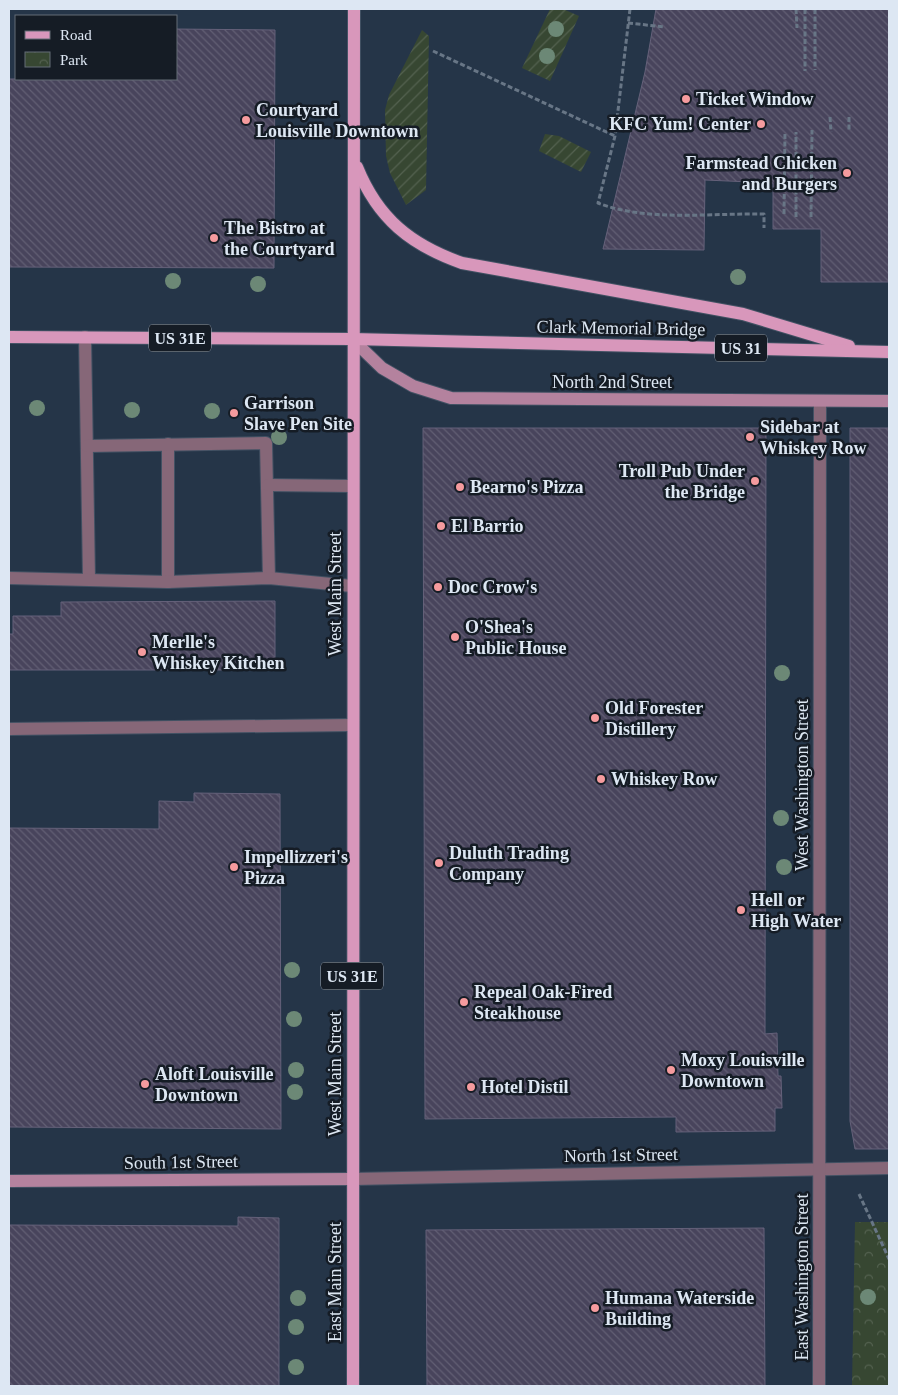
<svg xmlns="http://www.w3.org/2000/svg" width="898" height="1395" font-family="Georgia,serif">
	<defs>
		<pattern id="park-crowns" width="20" height="18" patternUnits="userSpaceOnUse" patternTransform="scale(1.25)"><rect width="20" height="18" fill="#374732"/><path d="M2 6a3 3 0 1 1 6 0M12 15a3 3 0 1 1 6 0" fill="none" stroke="#546250"/></pattern>
		<pattern id="garden-furrows" width="10" height="10" patternUnits="userSpaceOnUse" patternTransform="scale(1.25)"><rect width="10" height="10" fill="#374732"/><path d="M-1 1l2-2M0 10L10 0M9 11l2-2" fill="none" stroke="#546250"/></pattern>
		<pattern id="building-back-hatch" width="6" height="6" patternUnits="userSpaceOnUse" patternTransform="scale(1.25)"><rect width="6" height="6" fill="#48445c"/><path d="M-1 5l2 2M0 0l6 6M5-1l2 2" fill="none" stroke="#625f74"/></pattern>
	</defs>
	<rect width="100%" height="100%" fill="#253548"/>
	<polygon fill="url(#park-crowns)" points="855,1222 889,1222 889,1386 852,1386"/>
	<g fill="url(#garden-furrows)">
		<polygon points="550,9 563,9 579,16 550,81 522,68"/>
		<polygon points="422,30 429,36 426,190 406,205 390,173 386,156 385,110 389,95"/>
		<polygon points="545,134 559,136 591,152 581,172 539,151"/>
	</g>
	<g fill="url(#building-back-hatch)" stroke="#65617a">
		<polygon points="656,9 889,9 889,282 821,282 821,229 773,229 773,183 705,180 704,250 603,249 645,72"/>
		<polygon points="176,29 275,30 274,268 9,267 9,79 176,79"/>
		<polygon points="423,428 766,428 765,1034 777,1033 778,1076 781,1076 782,1108 775,1108 775,1131 676,1132 676,1117 425,1119"/>
		<polygon points="850,428 889,428 889,1149 855,1149 850,1121"/>
		<polygon points="275,601 275,670 9,670 9,634 13,634 13,616 61,616 61,602"/>
		<polygon points="194,793 280,794 281,1129 9,1127 9,828 159,829 159,801 194,802"/>
		<polygon points="238,1217 279,1218 279,1386 9,1386 9,1225 238,1226"/>
		<polygon points="764,1228 765,1386 427,1386 426,1230"/>
	</g>
	<g fill="none" stroke-linecap="round" stroke-linejoin="round">
		<g stroke="#425163" stroke-width="14">
			<g id="lane">
				<polyline points="85,337 89,579"/>
				<polyline points="168,444 168,582"/>
				<polyline points="87,446 266,443 269,578"/>
				<polyline points="268,485 352,486"/>
				<polyline points="9,578 168,582 269,578 352,586"/>
				<polyline points="9,729 352,725"/>
			</g>
		</g>
		<g stroke="#425163" stroke-width="14">
			<g id="street">
				<polyline points="353,1179 889,1168"/>
				<polyline points="819,1386 820,401"/>
			</g>
		</g>
		<g stroke="#425163" stroke-width="14">
			<g id="secondary">
				<polyline points="352,339 382,368 413,386 451,398 889,401"/>
				<polyline points="9,1181 353,1179"/>
			</g>
		</g>
		<g stroke="#425163" stroke-width="14">
			<g id="primary">
				<path d="M357,167C378,219 411,245 462,263L743,314L849,346"/>
				<polyline points="9,337 352,339 889,352"/>
				<polyline points="353,1386 354,9"/>
			</g>
		</g>
		<g stroke="#687686" stroke-width="3" stroke-dasharray="5 2.5" stroke-linecap="butt">
			<path d="M630,9L615,136L598,203C647,222 711,213 764,214V228"/>
			<polyline points="796,9 797,28"/>
			<polyline points="805,9 805,71"/>
			<polyline points="815,9 815,70"/>
			<polyline points="628,23 665,27"/>
			<polyline points="433,51 615,136"/>
			<polyline points="830,117 831,132"/>
			<polyline points="849,117 849,132"/>
			<polyline points="784,214 785,132"/>
			<polyline points="796,217 796,132"/>
			<polyline points="811,217 812,130"/>
			<polyline points="859,1194 889,1259"/>
		</g>
		<use href="#lane" stroke="#866778" stroke-width="12"/>
		<use href="#street" stroke="#866778" stroke-width="12"/>
		<use href="#secondary" stroke="#b4829e" stroke-width="12"/>
		<use href="#primary" stroke="#d897bb" stroke-width="12"/>
	</g>
	<g fill="#6c8876">
		<circle cx="556" cy="29" r="8"/>
		<circle cx="547" cy="56" r="8"/>
		<circle cx="738" cy="277" r="8"/>
		<circle cx="173" cy="281" r="8"/>
		<circle cx="258" cy="284" r="8"/>
		<circle cx="37" cy="408" r="8"/>
		<circle cx="132" cy="410" r="8"/>
		<circle cx="212" cy="411" r="8"/>
		<circle cx="279" cy="437" r="8"/>
		<circle cx="782" cy="673" r="8"/>
		<circle cx="781" cy="818" r="8"/>
		<circle cx="784" cy="867" r="8"/>
		<circle cx="292" cy="970" r="8"/>
		<circle cx="294" cy="1019" r="8"/>
		<circle cx="296" cy="1070" r="8"/>
		<circle cx="295" cy="1092" r="8"/>
		<circle cx="868" cy="1297" r="8"/>
		<circle cx="298" cy="1298" r="8"/>
		<circle cx="296" cy="1327" r="8"/>
		<circle cx="296" cy="1367" r="8"/>
	</g>
	<g fill="#f59b9e" stroke="#151c25" stroke-width="2">
		<circle cx="686" cy="99" r="5"/>
		<circle cx="246" cy="120" r="5"/>
		<circle cx="761" cy="124" r="5"/>
		<circle cx="847" cy="173" r="5"/>
		<circle cx="214" cy="238" r="5"/>
		<circle cx="234" cy="413" r="5"/>
		<circle cx="750" cy="437" r="5"/>
		<circle cx="755" cy="481" r="5"/>
		<circle cx="460" cy="487" r="5"/>
		<circle cx="441" cy="526" r="5"/>
		<circle cx="438" cy="587" r="5"/>
		<circle cx="455" cy="637" r="5"/>
		<circle cx="142" cy="652" r="5"/>
		<circle cx="595" cy="718" r="5"/>
		<circle cx="601" cy="779" r="5"/>
		<circle cx="439" cy="863" r="5"/>
		<circle cx="234" cy="867" r="5"/>
		<circle cx="741" cy="910" r="5"/>
		<circle cx="464" cy="1002" r="5"/>
		<circle cx="671" cy="1070" r="5"/>
		<circle cx="145" cy="1084" r="5"/>
		<circle cx="471" cy="1087" r="5"/>
		<circle cx="595" cy="1308" r="5"/>
	</g>
	<g text-anchor="middle" dominant-baseline="central" stroke-width="5" stroke-linejoin="round" paint-order="stroke">
		<g fill="#151c25" stroke="#a1aab5" stroke-width="1">
			<rect x="149" y="324.5" width="62" height="27" rx="4"/>
			<rect x="715" y="334.5" width="52" height="27" rx="4"/>
			<rect x="321" y="962.5" width="62" height="27" rx="4"/>
		</g>
		<g font-size="16" font-weight="bold" fill="#dde7f3">
			<text x="180" y="338">US 31E</text>
			<text x="741" y="348">US 31</text>
			<text x="352" y="976">US 31E</text>
		</g>
		<g font-size="18" font-weight="bold" fill="#dde7f3" stroke="#151c25" text-anchor="start">
			<text x="696" y="99">Ticket Window</text>
			<text x="256" y="110">Courtyard<tspan x="256" dy="21">Louisville Downtown</tspan></text>
			<text x="751" y="124" text-anchor="end">KFC Yum! Center</text>
			<text x="837" y="163" text-anchor="end">Farmstead Chicken<tspan x="837" dy="21">and Burgers</tspan></text>
			<text x="224" y="228">The Bistro at<tspan x="224" dy="21">the Courtyard</tspan></text>
			<text x="244" y="403">Garrison<tspan x="244" dy="21">Slave Pen Site</tspan></text>
			<text x="760" y="427">Sidebar at<tspan x="760" dy="21">Whiskey Row</tspan></text>
			<text x="745" y="471" text-anchor="end">Troll Pub Under<tspan x="745" dy="21">the Bridge</tspan></text>
			<text x="470" y="487">Bearno's Pizza</text>
			<text x="451" y="526">El Barrio</text>
			<text x="448" y="587">Doc Crow's</text>
			<text x="465" y="627">O'Shea's<tspan x="465" dy="21">Public House</tspan></text>
			<text x="152" y="642">Merlle's<tspan x="152" dy="21">Whiskey Kitchen</tspan></text>
			<text x="605" y="708">Old Forester<tspan x="605" dy="21">Distillery</tspan></text>
			<text x="611" y="779">Whiskey Row</text>
			<text x="449" y="853">Duluth Trading<tspan x="449" dy="21">Company</tspan></text>
			<text x="244" y="857">Impellizzeri's<tspan x="244" dy="21">Pizza</tspan></text>
			<text x="751" y="900">Hell or<tspan x="751" dy="21">High Water</tspan></text>
			<text x="474" y="992">Repeal Oak-Fired<tspan x="474" dy="21">Steakhouse</tspan></text>
			<text x="681" y="1060">Moxy Louisville<tspan x="681" dy="21">Downtown</tspan></text>
			<text x="155" y="1074">Aloft Louisville<tspan x="155" dy="21">Downtown</tspan></text>
			<text x="481" y="1087">Hotel Distil</text>
			<text x="605" y="1298">Humana Waterside<tspan x="605" dy="21">Building</tspan></text>
		</g>
		<g font-size="18" fill="#dde7f3" stroke="#151c25">
			<text transform="translate(621 328) rotate(1)">Clark Memorial Bridge</text>
			<text x="612" y="382">North 2nd Street</text>
			<text transform="translate(335 594) rotate(-90)">West Main Street</text>
			<text transform="translate(802 785) rotate(-90)">West Washington Street</text>
			<text transform="translate(335 1074) rotate(-90)">West Main Street</text>
			<text transform="translate(621 1155) rotate(-1)">North 1st Street</text>
			<text transform="translate(181 1162) rotate(-1)">South 1st Street</text>
			<text transform="translate(802 1277) rotate(-90)">East Washington Street</text>
			<text transform="translate(335 1282) rotate(-90)">East Main Street</text>
		</g>
	</g>
	<rect width="898" height="1395" fill="none" stroke="#dde7f3" stroke-width="20"/>
	<rect x="15" y="15" width="162" height="65" fill="#151c25" stroke="#656d77"/>
	<rect x="25" y="31" width="25" height="8" fill="#d897bb" stroke="#656d77"/>
	<text x="60" y="40" font-size="15" fill="#dde7f3">Road</text>
	<rect x="25" y="52" width="25" height="15" fill="url(#park-crowns)" stroke="#656d77"/>
	<text x="60" y="65" font-size="15" fill="#dde7f3">Park</text>
</svg>
